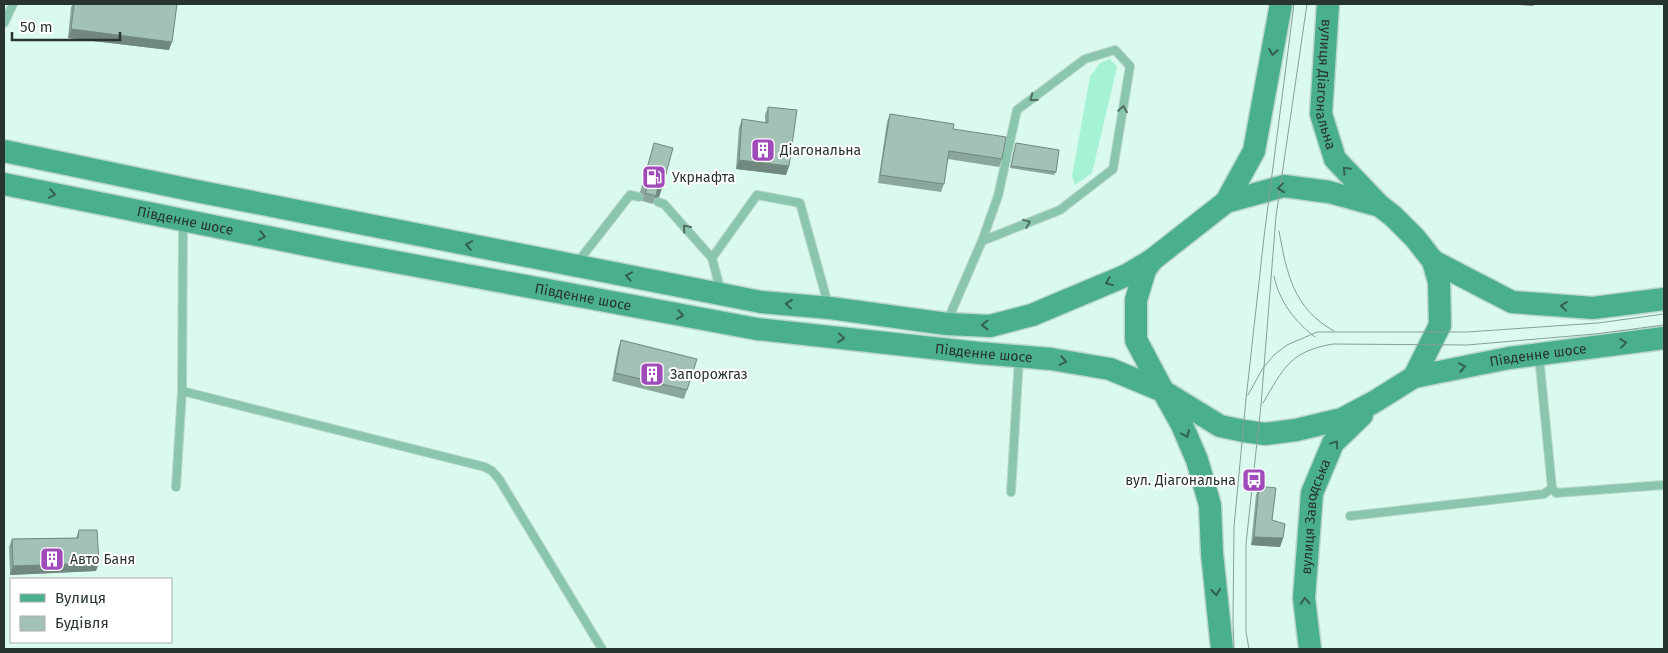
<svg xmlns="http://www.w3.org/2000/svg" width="1668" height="653" font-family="'Fira Sans',sans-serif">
	<rect width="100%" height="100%" fill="#d9faec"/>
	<polygon fill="#a5f3d4" points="1110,59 1117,67 1092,173 1075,185 1072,176 1090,77 1100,63"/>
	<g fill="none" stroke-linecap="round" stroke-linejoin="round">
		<g stroke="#b9d7ca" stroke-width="10">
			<g id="lane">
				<polyline points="4,23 13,4"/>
				<polyline points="658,202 664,204 712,258"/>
				<polyline points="577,263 630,195 639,197"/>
				<polyline points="721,292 712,258 757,195 800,203 828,304"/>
				<polyline points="947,322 982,241 998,196 1017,110 1085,59 1115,50 1130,66 1113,169 1060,210 982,241"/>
				<polyline points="1539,356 1552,488 1556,493 1664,485"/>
				<polyline points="182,391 485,467 492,471 499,479 602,649"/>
				<polyline points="176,487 182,391 183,222"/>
				<polyline points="1011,492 1019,358"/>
				<polyline points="1350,516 1544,494 1552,488"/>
			</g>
		</g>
		<g stroke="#b9d7ca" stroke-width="25">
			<g id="secondary">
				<path id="s1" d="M1328,4L1321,114L1335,159L1379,205"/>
				<polyline points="4,151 191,190 761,302 830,308 947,324 990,326 1032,315 1127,275 1152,260"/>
				<path id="s2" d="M4,184L342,252L757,329L979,353L1051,359L1110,369L1163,391L1182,425L1197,460L1210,505L1212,553L1222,649"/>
				<polygon points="1284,186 1329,192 1380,206 1393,216 1415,238 1433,261 1439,282 1440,325 1414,377 1374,402 1342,419 1296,430 1265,434 1244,431 1220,426 1163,391 1136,340 1136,300 1145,270 1152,260 1226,202"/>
				<polyline points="1226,202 1254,151 1281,4"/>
				<polyline points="1433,261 1512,302 1593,308 1664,299"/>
				<path id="s3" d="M1414,377L1509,358L1664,338"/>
				<path id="s4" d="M1310,649L1304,598L1312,493L1333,443L1362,415"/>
			</g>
		</g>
		<use href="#lane" stroke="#89c6ad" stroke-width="8"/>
		<use href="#secondary" stroke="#4aaf8c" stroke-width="22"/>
		<g stroke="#879f95" stroke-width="1">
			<path d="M1279,231C1287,274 1293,308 1334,331"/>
			<path d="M1274,276C1279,301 1295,322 1315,337"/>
			<polyline points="1248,395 1263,368 1275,354 1287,345 1317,332 1467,332 1598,323 1664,314"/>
			<path d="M1263,403C1283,369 1290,351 1333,344L1467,345L1595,334L1664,325"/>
			<polyline points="1234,649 1233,620 1234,527 1246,399 1264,237 1294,4"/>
			<polyline points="1249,649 1246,632 1246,544 1261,405 1276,216 1307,4"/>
		</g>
	</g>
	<g fill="#8ba79c">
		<polygon points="73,4 177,4 169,50 68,38 71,7"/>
		<polygon points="768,107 789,166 786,175 736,169 739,128 742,119 765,123 765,115"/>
		<polygon points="890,114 953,129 1002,159 999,167 948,159 944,184 941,192 878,183 887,122"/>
		<polygon points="654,143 662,188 659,197 655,198 653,204 642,201 644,196 640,192"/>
		<polygon points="1016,143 1056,172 1054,175 1010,168"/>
		<polygon points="621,340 687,390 684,399 612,381 618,349"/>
		<polygon points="1259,486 1272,520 1283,538 1280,547 1251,545 1256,495"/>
		<polygon points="79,530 96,571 10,575 9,547 12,539 76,538"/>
	</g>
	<g fill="#71887f">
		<polygon points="1510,4 1534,4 1533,6"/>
		<polygon points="71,29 172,42 169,50 68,38"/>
		<polygon points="739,160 789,166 786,175 736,169"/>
		<polygon points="662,188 659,197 655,198 657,190"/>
		<polygon points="1254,537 1283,538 1280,547 1251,545"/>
		<polygon points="99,563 96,571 10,575 13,566"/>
	</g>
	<g fill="#a2c2b5" stroke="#71887f">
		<polygon points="74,4 177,4 172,42 71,29"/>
		<polygon points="768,107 797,110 789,166 739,160 742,119 768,123"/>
		<polygon points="890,114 954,124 953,129 1006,137 1002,159 949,151 944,184 880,175"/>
		<polygon points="654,143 673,148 662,188 657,190 656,196 645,193 648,187 643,183"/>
		<polygon points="1016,143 1059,150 1056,172 1011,166"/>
		<polygon points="621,340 697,359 687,390 615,373"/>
		<polygon points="1259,486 1276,488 1272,520 1285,524 1283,538 1254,537"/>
		<polygon points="79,530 97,530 99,563 13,566 12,539 78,538"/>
	</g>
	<defs><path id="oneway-chevron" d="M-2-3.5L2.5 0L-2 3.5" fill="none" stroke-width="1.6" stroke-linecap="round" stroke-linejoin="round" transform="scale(1.25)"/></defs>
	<g stroke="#346050">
		<use href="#oneway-chevron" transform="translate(1273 52) rotate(100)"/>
		<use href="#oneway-chevron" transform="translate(1346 170) rotate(-134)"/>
		<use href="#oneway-chevron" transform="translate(1281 188) rotate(173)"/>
		<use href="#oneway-chevron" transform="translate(52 194) rotate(11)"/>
		<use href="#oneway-chevron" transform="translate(262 236) rotate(11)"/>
		<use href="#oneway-chevron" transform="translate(469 245) rotate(-169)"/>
		<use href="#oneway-chevron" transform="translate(629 276) rotate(-169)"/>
		<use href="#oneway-chevron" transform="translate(1109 282) rotate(158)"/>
		<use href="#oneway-chevron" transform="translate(789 304) rotate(-174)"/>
		<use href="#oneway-chevron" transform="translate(1564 306) rotate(-175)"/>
		<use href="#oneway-chevron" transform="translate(680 315) rotate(10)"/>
		<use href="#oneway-chevron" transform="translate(985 325) rotate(179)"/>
		<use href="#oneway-chevron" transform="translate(841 338) rotate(6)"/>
		<use href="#oneway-chevron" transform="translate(1623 343) rotate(-7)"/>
		<use href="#oneway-chevron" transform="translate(1063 361) rotate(10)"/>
		<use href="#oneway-chevron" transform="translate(1462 367) rotate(-11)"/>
		<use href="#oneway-chevron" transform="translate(1186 434) rotate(67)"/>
		<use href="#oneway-chevron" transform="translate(1335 444) rotate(-56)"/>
		<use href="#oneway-chevron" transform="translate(1216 592) rotate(84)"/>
		<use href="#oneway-chevron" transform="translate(1305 601) rotate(-93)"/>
	</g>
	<g stroke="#4f6f61">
		<use href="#oneway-chevron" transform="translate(1033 98) rotate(143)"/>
		<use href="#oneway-chevron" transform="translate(1123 109) rotate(-81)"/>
		<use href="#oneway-chevron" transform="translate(1027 223) rotate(-22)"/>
		<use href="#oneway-chevron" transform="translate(686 228) rotate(-131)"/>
	</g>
	<defs>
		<g id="building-square" transform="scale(1.25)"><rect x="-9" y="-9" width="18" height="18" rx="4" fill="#9f4bb9" stroke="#fff"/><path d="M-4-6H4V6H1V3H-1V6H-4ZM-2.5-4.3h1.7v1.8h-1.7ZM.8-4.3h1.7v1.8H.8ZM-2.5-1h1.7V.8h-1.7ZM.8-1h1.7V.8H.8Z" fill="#fff"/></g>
		<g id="fuel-square" transform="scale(1.25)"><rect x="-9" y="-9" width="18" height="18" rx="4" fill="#9f4bb9" stroke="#fff"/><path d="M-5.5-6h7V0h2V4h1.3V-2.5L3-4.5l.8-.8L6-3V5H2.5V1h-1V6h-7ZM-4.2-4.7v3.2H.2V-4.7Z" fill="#fff"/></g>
		<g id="bus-square" transform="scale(1.25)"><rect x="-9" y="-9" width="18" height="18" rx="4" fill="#9f4bb9" stroke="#fff"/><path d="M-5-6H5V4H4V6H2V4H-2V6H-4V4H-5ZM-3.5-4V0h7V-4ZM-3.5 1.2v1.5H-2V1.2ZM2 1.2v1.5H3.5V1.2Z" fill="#fff"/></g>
	</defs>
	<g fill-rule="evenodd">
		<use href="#building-square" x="763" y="150"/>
		<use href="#fuel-square" x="654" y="177"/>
		<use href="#building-square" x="652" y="374"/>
		<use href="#bus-square" x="1254" y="480"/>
		<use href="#building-square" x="52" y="559"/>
	</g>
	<g text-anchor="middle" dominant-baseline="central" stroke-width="4" stroke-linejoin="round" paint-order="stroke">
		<g font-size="14" fill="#28352f" stroke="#fff">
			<text stroke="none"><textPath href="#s1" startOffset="81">вулиця Діагональна</textPath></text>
			<text stroke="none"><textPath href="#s2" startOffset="185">Південне шосе</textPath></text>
			<text stroke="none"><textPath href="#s2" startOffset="590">Південне шосе</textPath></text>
			<text stroke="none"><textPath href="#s2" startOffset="995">Південне шосе</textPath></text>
			<text stroke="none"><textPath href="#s3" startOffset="126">Південне шосе</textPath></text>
			<text stroke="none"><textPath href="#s4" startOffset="134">вулиця Заводська</textPath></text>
		</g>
		<g font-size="14" fill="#28352f" stroke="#fff" text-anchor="start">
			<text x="780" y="150">Діагональна</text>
			<text x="672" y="177">Укрнафта</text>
			<text x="670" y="374">Запорожгаз</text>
			<text x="1236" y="480" text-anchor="end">вул. Діагональна</text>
			<text x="70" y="559">Авто Баня</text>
		</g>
	</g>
	<rect width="1668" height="653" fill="none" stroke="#28352f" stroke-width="10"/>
	<rect x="10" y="578" width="162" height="65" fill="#ffffff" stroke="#a9aeac"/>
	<rect x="20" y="594" width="25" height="8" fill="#4aaf8c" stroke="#a9aeac"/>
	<text x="55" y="603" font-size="15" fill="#28352f">Вулиця</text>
	<rect x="20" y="616" width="25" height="15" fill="#a2c2b5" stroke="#a9aeac"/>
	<text x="55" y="628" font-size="15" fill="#28352f">Будівля</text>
	<path d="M12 32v8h108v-8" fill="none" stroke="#28352f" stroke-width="2.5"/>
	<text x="20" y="32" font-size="15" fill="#28352f" stroke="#ffffff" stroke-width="4" paint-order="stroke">50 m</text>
</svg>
